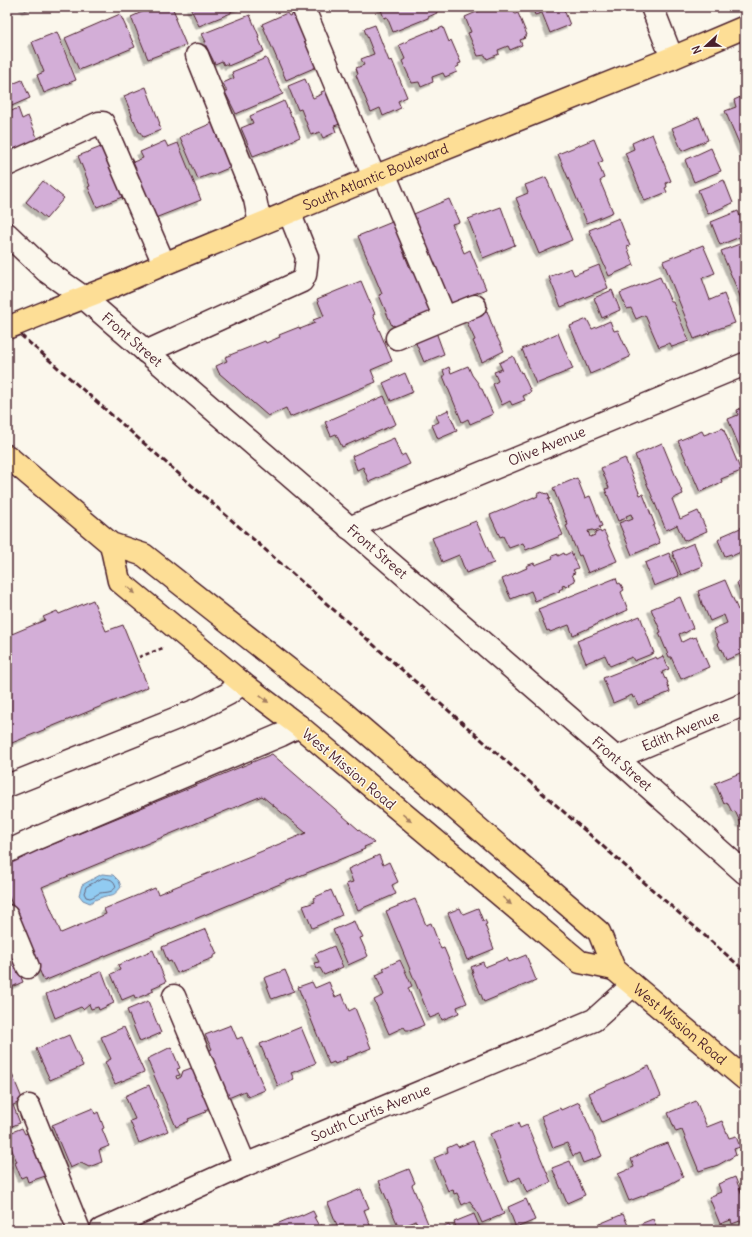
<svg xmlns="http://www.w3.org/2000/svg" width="752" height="1237" font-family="Delius,sans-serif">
	<defs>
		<filter id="shadow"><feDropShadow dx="-3.5" dy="3.5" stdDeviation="0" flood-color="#0004"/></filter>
	</defs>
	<rect width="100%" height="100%" fill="#fbf7ec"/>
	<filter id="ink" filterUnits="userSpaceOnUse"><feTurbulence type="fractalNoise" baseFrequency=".025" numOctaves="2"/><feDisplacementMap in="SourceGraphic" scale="8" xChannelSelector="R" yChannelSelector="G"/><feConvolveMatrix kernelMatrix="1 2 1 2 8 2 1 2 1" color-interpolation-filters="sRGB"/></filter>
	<g filter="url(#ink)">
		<path fill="#91cbf1" stroke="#7586a2" d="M102,874L113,875L119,881L121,887C112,899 111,893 100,898C96,899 93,901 90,903L83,900L79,895L82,885Z"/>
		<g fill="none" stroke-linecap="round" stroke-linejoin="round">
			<path stroke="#66647a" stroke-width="1" d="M103,878C110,879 114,879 116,887C112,893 107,892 100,893C97,894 94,897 90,898L86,897L84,893L86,887Z"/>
		</g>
		<g fill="#d3aed7" stroke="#4a1f2b" fill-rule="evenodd" filter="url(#shadow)">
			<polygon points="23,7 34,7 25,10"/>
			<polygon points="153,7 172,7 177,18 175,19 186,45 148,59 131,17"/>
			<polygon points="190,7 242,7 231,11 231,13 199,26"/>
			<polygon points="380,7 435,7 437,13 428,17 428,18 393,32 387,17 384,18"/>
			<polygon points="488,7 512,7 515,14 518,13 527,35 524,37 525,38 520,40 522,45 510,50 508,46 498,50 499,54 487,59 485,55 478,56 468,33 471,32 465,17"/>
			<polygon points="532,7 563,7 570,25 550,33 542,13 535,15"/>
			<polygon points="301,11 321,65 286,80 262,24 287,13 289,16"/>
			<polygon points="120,14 135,47 79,70 65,38"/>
			<polygon points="250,15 259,36 258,37 264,51 228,66 227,63 224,65 222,61 215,64 204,42 206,42 202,34"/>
			<polygon points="375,25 389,61 392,60 407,97 398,101 401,108 383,116 380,108 371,112 356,75 358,74 356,68 364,65 361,59 374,54 364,29"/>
			<polygon points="443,27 449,42 451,40 461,63 458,64 459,66 455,68 457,72 445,77 443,73 432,77 433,82 421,87 419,82 412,83 402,61 405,59 399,45 408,41 408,40 432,30 433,31"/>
			<polygon points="57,32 76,80 44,93 37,75 44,72 32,42"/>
			<polygon points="266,58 283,94 236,114 225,92 227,92 223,83 234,78 232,72"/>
			<polygon points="305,79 313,98 322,94 321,92 329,89 343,123 334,126 336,132 323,138 320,132 311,135 301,109 298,110 288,86"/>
			<polygon points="22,80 30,98 7,108 7,86"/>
			<polygon points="146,87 160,124 159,124 161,130 143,137 140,132 139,132 134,120 133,121 131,115 132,115 124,96"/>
			<polygon points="745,95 745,157 725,111 736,107 734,100"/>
			<polygon points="284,101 291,116 292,116 300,137 289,142 289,143 266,152 266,151 253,156 241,128 253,123 250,116"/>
			<polygon points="18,108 22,119 28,116 39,142 7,155 7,113"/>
			<polygon points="699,117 708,140 682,151 672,128"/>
			<polygon points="219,120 236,165 212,175 211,174 198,179 180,137"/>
			<polygon points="652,134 671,181 666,183 667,187 665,188 667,192 645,201 625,153 634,149 632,143"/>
			<polygon points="594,139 603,161 598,163 604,178 600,181 613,212 587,223 558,154"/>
			<polygon points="165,141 168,147 178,143 201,200 150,220 126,165 143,158 140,152"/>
			<polygon points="106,145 127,195 97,207 88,187 90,186 78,156"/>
			<polygon points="711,148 721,171 694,182 685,160"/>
			<polygon points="546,177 572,240 539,254 516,198 528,193 525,185"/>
			<polygon points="724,180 733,203 708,214 698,190"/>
			<polygon points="43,181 64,198 46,219 26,202"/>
			<polygon points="449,199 459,222 452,224 464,253 470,250 486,289 447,305 409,216"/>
			<polygon points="501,207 515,245 483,258 468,219"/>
			<polygon points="738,211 745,229 745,235 720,245 711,222"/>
			<polygon points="619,218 630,246 627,247 634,265 609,276 589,230"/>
			<polygon points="397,220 407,244 401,246 412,273 418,271 435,310 395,327 394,325 392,326 379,295 382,294 358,236"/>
			<polygon points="742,243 745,252 745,308 721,251"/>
			<polygon points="703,245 715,273 702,278 710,300 724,294 735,323 709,332 710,333 694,339 663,261"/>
			<polygon points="599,265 608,288 561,307 549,277 571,268 574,275"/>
			<polygon points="660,277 671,302 673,302 689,341 672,347 670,343 659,347 645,315 636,319 631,308 627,309 620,293"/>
			<polygon points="361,281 375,314 373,315 392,361 371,370 376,382 290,417 286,408 268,416 219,373 216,366 227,361 225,357 265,341 266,343 280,337 279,335 299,327 300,329 315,323 313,320 324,316 317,299"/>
			<polygon points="612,290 620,310 602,318 594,298"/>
			<polygon points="487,311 495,333 504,351 482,362 473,341 475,340 466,320"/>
			<polygon points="587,319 592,329 610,321 614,331 618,330 630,357 590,374 570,326"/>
			<polygon points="436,332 444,354 424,362 415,341"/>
			<polygon points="558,333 573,369 536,384 522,349"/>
			<polygon points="513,356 521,373 522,372 531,392 523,396 525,400 512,405 510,401 502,405 493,384 498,381 494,372 502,369 499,363"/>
			<polygon points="468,366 472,375 478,383 481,389 482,389 493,414 470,424 468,419 462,422 443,376 445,376 443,370 449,367 451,373"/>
			<polygon points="405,373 413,392 391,401 383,383"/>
			<polygon points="384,396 396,424 342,447 336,434 331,436 325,422"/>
			<polygon points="745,407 745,455 743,451 741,451 728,419 738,415 737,410"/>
			<polygon points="448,410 457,431 438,439 432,425 439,422 436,416"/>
			<polygon points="723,428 741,471 721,479 722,482 700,492 678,441 702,431 704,435"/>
			<polygon points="394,438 401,456 405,454 410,464 369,482 363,467 357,470 352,456"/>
			<polygon points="662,443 683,494 672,499 680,519 698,511 707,531 684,541 677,525 666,530 635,455"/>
			<polygon points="625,458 640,495 643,494 655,525 653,526 660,543 632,555 619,523 627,520 628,521 633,519 631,514 626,516 627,518 618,521 605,489 609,488 601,468"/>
			<polygon points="577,478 585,498 590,496 602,526 599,527 600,529 594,531 593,530 588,531 590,537 595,535 595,533 600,531 601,533 604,531 617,561 588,573 581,555 579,556 566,526 568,525 553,488"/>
			<polygon points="542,492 543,493 545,493 546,494 548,493 550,499 548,499 563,535 526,550 523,543 509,548 503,536 500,537 490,515 534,497 534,498 538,496 537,494"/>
			<polygon points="476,521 494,563 466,573 459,555 442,562 432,538"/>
			<polygon points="745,526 745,550 732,556 731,554 725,556 718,540 723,537 722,536"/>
			<polygon points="694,543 703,566 681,575 672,552"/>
			<polygon points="571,552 578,568 573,570 575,573 572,574 575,581 569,584 570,585 565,587 565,585 562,586 563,588 559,590 560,591 535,601 531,591 511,599 502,579 527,568 526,566 534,563 535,565 553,558 552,556 558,554 558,556 564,553 565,555"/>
			<polygon points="669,553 679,576 654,586 645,563"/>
			<polygon points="616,578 618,584 620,583 624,590 621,592 628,610 596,624 596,625 573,635 569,625 550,632 549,630 547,631 538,609"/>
			<polygon points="745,579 745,603 737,583"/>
			<polygon points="725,580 738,610 739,609 743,617 741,618 745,627 745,652 726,660 722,649 721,650 718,644 719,643 713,629 727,623 724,615 710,621 704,607 703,607 698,591"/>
			<polygon points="680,597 693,628 685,633 684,632 679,634 682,642 692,637 693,638 696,637 709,667 681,679 671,657 669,657 659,633 661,632 651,609"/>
			<polygon points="93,600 106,631 123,625 148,687 7,745 7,636 45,620 43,617 57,611 59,614"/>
			<polygon points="640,616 654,653 634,661 632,657 610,666 605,655 586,663 577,641"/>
			<polygon points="663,656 669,669 662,672 665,679 666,678 668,683 667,683 670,692 638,705 635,697 633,698 632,695 613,703 603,678 656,657 657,659"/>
			<path d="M272,754L374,843L364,847L365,849L44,981L7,892V858L25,851L27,855ZM262,796L306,833L158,894L155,888L104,909L106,914L61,933L42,887Z"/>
			<polygon points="745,771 745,822 741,824 735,811 732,812 727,802 724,804 715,783"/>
			<polygon points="379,855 383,865 389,862 398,882 392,885 396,894 358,910 346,884 353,882 348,869"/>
			<polygon points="331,890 342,915 312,928 303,906 315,902 313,898"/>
			<polygon points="415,899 426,925 431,923 441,949 444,948 467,1003 457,1007 459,1013 442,1020 440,1014 430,1018 386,911"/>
			<polygon points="460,908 463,914 478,908 483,921 485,920 487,924 485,925 494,949 467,960 448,913"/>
			<polygon points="354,921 358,931 360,931 363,937 360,938 368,956 348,965 333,930"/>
			<polygon points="206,929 217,954 213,956 213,958 200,963 201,964 177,973 171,961 168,962 162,947"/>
			<polygon points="7,943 23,982 7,989"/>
			<polygon points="334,946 343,967 324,975 320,968 317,969 314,963 319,962 315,954"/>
			<polygon points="153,950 166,982 152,988 154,991 135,999 134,995 122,1000 111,974 120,970 118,965"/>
			<polygon points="526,955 536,980 484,1002 472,973 473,972 471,967 483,962 485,967 507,958 509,962"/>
			<polygon points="400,960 412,986 408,988 424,1025 410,1031 410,1030 406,1030 404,1027 389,1034 374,1000 384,995 376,975 385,971 383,968"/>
			<polygon points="285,970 294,991 272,999 264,978"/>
			<polygon points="102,971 114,1003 99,1010 98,1007 91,1009 89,1004 83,1009 81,1007 55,1018 46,994"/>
			<polygon points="312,982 315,988 329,982 335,997 342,994 349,1011 355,1008 371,1048 349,1057 348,1056 346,1057 347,1059 335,1064 334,1062 329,1064 298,987"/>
			<polygon points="148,1001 161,1033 140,1042 127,1010"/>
			<polygon points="231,1025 237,1039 242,1037 265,1090 248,1097 245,1091 226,1099 206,1052 212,1049 205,1035"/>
			<polygon points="124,1027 144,1072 115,1084 105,1062 111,1059 101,1037"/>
			<polygon points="301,1027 316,1063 291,1073 294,1079 278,1086 260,1044"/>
			<polygon points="69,1035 83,1066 50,1080 36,1049"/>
			<polygon points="171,1047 180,1068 177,1069 180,1075 176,1076 177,1079 181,1077 183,1071 194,1067 218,1104 205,1110 206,1112 188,1119 189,1121 176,1127 147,1059"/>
			<polygon points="649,1066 661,1096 602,1122 589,1093"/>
			<polygon points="7,1067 9,1067 23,1101 13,1105 20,1123 7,1128"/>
			<polygon points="149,1085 168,1131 139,1143 130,1121 135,1119 125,1096"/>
			<polygon points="696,1101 707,1127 722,1121 729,1138 736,1136 740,1147 734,1149 736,1155 718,1165 699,1171 682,1130 676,1132 668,1113"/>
			<polygon points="579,1102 602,1156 583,1163 579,1153 573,1156 567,1143 553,1148 541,1116 560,1108 561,1110"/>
			<polygon points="93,1108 95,1114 98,1112 104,1128 102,1129 109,1146 99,1150 102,1162 89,1167 81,1163 70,1168 52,1125"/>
			<polygon points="518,1123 520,1128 527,1125 551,1182 527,1193 520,1177 509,1182 490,1134"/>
			<polygon points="22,1128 25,1134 33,1131 51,1174 28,1182 26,1176 21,1178 15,1163 17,1162 7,1138 7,1134"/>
			<polygon points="473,1141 504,1214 482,1223 475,1208 474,1208 470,1201 462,1205 457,1193 454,1194 453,1189 448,1191 434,1158 448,1152 447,1148 456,1144 458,1147"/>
			<polygon points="668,1143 683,1177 664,1187 648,1192 648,1194 629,1201 618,1174 634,1167 631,1159 648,1150"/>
			<polygon points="570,1161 585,1195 567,1203 552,1168"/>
			<polygon points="409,1169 415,1183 412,1185 429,1226 420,1229 416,1221 399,1228 379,1181"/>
			<polygon points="735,1177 745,1202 745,1219 732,1224 731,1220 720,1224 709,1197 721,1192 718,1184"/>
			<polygon points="745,1186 745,1199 740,1188"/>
			<polygon points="361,1189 369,1208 364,1210 372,1230 339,1230 328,1203"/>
			<polygon points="526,1199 535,1220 516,1228 508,1207"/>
			<polygon points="313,1211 316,1217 314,1217 319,1226 322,1225 324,1229 276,1230 274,1225 291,1218 291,1219 302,1215 302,1216"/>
			<polygon points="474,1214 481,1230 457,1230 454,1222"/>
			<polygon points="623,1214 630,1230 585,1230"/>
			<polygon points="653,1219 658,1230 637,1230 635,1226"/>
			<polygon points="449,1225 452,1230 436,1230"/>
		</g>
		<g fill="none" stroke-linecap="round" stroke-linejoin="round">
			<g stroke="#4a1f2b" stroke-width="25">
				<g id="minor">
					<polyline points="303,7 374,177"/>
					<polyline points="652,7 672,58"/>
					<polyline points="197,55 255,199 260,224"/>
					<polyline points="7,165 99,123 103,123 164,264"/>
					<polyline points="384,173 445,318 397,338"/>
					<path id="s1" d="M7,234L46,271L83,297L616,758L745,873"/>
					<polyline points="445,318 475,306"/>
					<polyline points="146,352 302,281 305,275 307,257 289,212"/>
					<path id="s2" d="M349,528L745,364"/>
					<path id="s3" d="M616,758L745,704"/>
					<polyline points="7,786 197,710 228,694 242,683"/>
					<polyline points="7,852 37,838 281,735 299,726"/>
					<polyline points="7,916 28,967"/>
					<polyline points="174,996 245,1165"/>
					<polyline points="29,1106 79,1230"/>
					<path id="s4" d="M101,1230L245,1165L594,1020L633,985"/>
				</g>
			</g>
			<g stroke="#4a1f2b" stroke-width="25">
				<g id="major">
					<path id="s5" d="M49,311L111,287L164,264L374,177L672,58L745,27"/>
					<polyline points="7,456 111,544 144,555 344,713 599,932 614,969 580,962 299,726 242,683 119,581 111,544"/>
					<path id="s6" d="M614,969L745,1079"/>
				</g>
			</g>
			<polyline stroke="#4a1f2b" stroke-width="2.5" stroke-dasharray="4 3" stroke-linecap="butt" points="139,657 163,648"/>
			<use href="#minor" stroke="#fbf7ec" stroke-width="22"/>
			<use href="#major" stroke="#fdde96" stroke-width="22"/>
			<polyline stroke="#4a1f2b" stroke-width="3" stroke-dasharray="6 3" stroke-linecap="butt" points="7,323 745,971"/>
			<g stroke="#4a1f2b" stroke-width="25" stroke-linecap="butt">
				<polyline id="major-bridge" points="7,328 49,311"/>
			</g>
			<use href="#major-bridge" stroke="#fdde96" stroke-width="22"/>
		</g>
		<defs><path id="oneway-solid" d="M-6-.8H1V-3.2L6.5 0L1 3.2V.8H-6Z"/></defs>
		<g fill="#a47e60">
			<use href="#oneway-solid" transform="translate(131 590) rotate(40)"/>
			<use href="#oneway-solid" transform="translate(264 699) rotate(38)"/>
			<use href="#oneway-solid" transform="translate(407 818) rotate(40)"/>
			<use href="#oneway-solid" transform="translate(507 901) rotate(40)"/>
		</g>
	</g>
	<g text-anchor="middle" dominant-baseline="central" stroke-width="3" stroke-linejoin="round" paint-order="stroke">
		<g font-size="14" fill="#4a1f2b" stroke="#fbf7ec">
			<text stroke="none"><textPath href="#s5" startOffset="353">South Atlantic Boulevard</textPath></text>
			<text stroke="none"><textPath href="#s1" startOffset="164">Front Street</textPath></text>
			<text stroke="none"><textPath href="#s2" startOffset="214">Olive Avenue</textPath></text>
			<text stroke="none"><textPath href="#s1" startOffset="488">Front Street</textPath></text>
			<text stroke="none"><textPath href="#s3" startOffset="70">Edith Avenue</textPath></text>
			<text stroke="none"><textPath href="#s1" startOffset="812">Front Street</textPath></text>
			<text transform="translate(349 769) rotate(40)">West Mission Road</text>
			<text stroke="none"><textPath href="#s6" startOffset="86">West Mission Road</textPath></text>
			<text stroke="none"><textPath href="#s4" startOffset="294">South Curtis Avenue</textPath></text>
		</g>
	</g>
	<rect width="752" height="1237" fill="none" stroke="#fbf7ec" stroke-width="24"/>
	<rect x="12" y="12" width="728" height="1213" fill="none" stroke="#4a1f2b" stroke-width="1.5" filter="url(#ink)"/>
	<g transform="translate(706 46) rotate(248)" stroke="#fbf7ec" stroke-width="3" paint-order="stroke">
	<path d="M0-3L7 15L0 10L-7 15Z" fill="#4a1f2b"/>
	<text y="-6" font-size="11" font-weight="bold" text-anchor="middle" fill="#4a1f2b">N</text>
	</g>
</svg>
